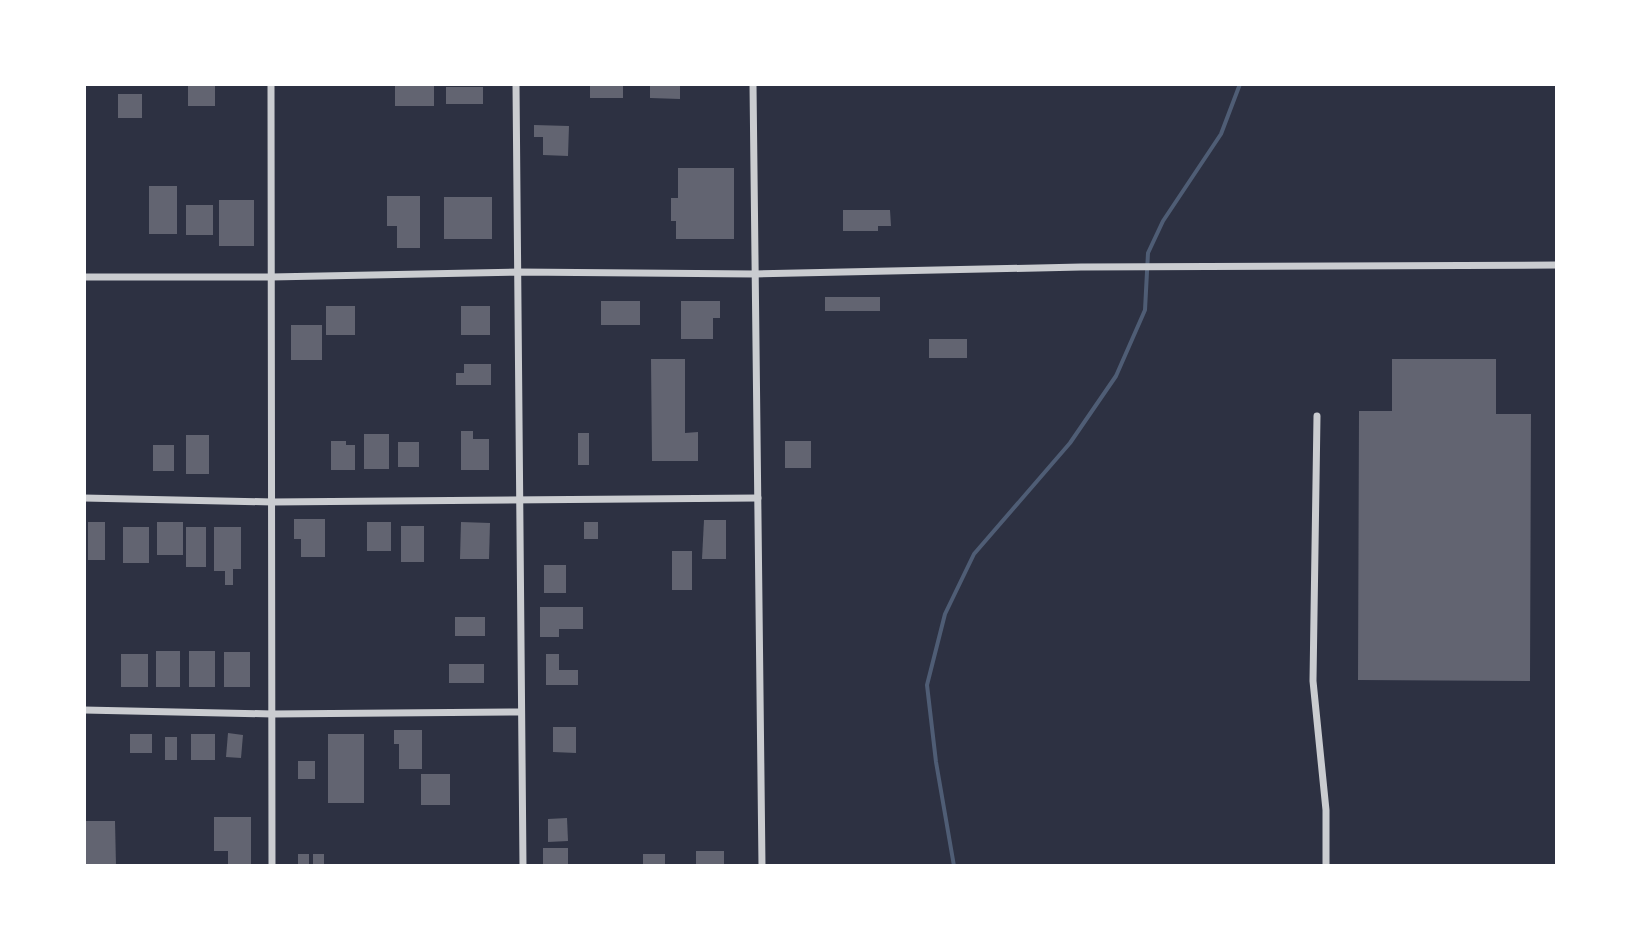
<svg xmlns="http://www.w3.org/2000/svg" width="1641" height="950" font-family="Georgia,serif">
	<rect width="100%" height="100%" fill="#2d3142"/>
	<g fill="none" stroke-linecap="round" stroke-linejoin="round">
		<polyline stroke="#4f5d75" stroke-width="4" points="954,866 936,762 927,685 945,614 974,554 1070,443 1116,376 1145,310 1148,253 1163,221 1221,134 1240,84"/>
	</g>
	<g fill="#626471">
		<rect x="188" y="84" width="27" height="22"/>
		<rect x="590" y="84" width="33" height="14"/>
		<polygon points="650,84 680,84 680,99 650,98"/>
		<rect x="395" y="86" width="39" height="20"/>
		<rect x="446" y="87" width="37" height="17"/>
		<rect x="118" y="94" width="24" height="24"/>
		<polygon points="534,125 569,126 568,156 543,155 543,137 534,137"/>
		<polygon points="678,168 734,168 734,239 676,239 676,221 671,221 671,198 678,198"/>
		<rect x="149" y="186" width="28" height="48"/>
		<polygon points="387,196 420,196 420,248 397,248 397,226 387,226"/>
		<rect x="444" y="197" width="48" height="42"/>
		<rect x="219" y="200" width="35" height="46"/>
		<rect x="186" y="205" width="27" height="30"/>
		<polygon points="843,210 890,210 891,226 878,226 878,231 843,231"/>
		<rect x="825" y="297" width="55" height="14"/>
		<rect x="601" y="301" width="39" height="24"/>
		<polygon points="681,301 720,301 720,318 713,318 713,339 681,339"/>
		<rect x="326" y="306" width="29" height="29"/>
		<rect x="461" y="306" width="29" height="29"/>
		<rect x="291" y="325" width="31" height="35"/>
		<rect x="929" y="339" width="38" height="19"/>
		<polygon points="651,359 685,359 685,433 698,432 698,461 652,461"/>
		<polygon points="1392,359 1496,359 1496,414 1531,414 1530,681 1358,680 1359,411 1392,411"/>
		<polygon points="464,364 491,364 491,385 456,385 456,373 464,373"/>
		<polygon points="461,431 473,431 473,439 489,439 489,470 461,470"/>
		<rect x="578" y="433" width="11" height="32"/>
		<rect x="364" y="434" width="25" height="35"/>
		<rect x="186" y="435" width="23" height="39"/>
		<polygon points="331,441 346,441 346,445 355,445 355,470 331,470"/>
		<rect x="785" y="441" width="26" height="27"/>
		<rect x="398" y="442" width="21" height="25"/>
		<rect x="153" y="445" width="21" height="26"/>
		<polygon points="294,519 325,519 325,557 301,557 301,539 294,539"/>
		<polygon points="704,520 726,520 726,559 702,559"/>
		<rect x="88" y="522" width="17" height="38"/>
		<rect x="157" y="522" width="26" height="33"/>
		<rect x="367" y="522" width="24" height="29"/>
		<polygon points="461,522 490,523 489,559 460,559"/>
		<rect x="584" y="522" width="14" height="17"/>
		<rect x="401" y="526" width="23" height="36"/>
		<rect x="123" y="527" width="26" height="36"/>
		<rect x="186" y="527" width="20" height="40"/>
		<polygon points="214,527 241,527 241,569 233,569 233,585 225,585 225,571 214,571"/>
		<rect x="672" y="551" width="20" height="39"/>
		<rect x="544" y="565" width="22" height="28"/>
		<polygon points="540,607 583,607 583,629 559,629 559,637 540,637"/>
		<rect x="455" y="617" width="30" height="19"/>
		<rect x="156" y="651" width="24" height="36"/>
		<rect x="189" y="651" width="26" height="36"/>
		<rect x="224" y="652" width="26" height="35"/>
		<rect x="121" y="654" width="27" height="33"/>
		<polygon points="546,654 559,654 559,670 578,670 578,685 546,685"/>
		<rect x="449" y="664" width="35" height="19"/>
		<polygon points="553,727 576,727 576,753 553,752"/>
		<polygon points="394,730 422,730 422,769 399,769 399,744 394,744"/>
		<polygon points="228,733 243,735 241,758 226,757"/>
		<rect x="130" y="734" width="22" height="19"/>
		<rect x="191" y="734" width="24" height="26"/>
		<rect x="328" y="734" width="36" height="69"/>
		<rect x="165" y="737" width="12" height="23"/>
		<rect x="298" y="761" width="17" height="18"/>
		<rect x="421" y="774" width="29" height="31"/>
		<polygon points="214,817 251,817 251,866 228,866 228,851 214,851"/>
		<polygon points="567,818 568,841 548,842 548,819"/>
		<polygon points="84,821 115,821 116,866 84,866"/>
		<rect x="543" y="848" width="25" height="18"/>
		<rect x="696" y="851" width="28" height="15"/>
		<rect x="298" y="854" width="11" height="12"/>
		<rect x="313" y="854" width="11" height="12"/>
		<rect x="643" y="854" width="22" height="12"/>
	</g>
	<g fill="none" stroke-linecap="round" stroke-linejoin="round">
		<g stroke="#caccd0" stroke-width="7">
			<polyline points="271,84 272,866"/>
			<polyline points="516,84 523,866"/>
			<polyline points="753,84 762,866"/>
			<polyline points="84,277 271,277 518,272 755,274 1081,267 1557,265"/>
			<polyline points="1317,416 1313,681 1326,810 1326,866"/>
			<polyline points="84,498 272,502 758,498"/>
			<polyline points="84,710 272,714 521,712"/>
		</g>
	</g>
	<rect width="1641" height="950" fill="none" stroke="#ffffff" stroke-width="172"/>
</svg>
